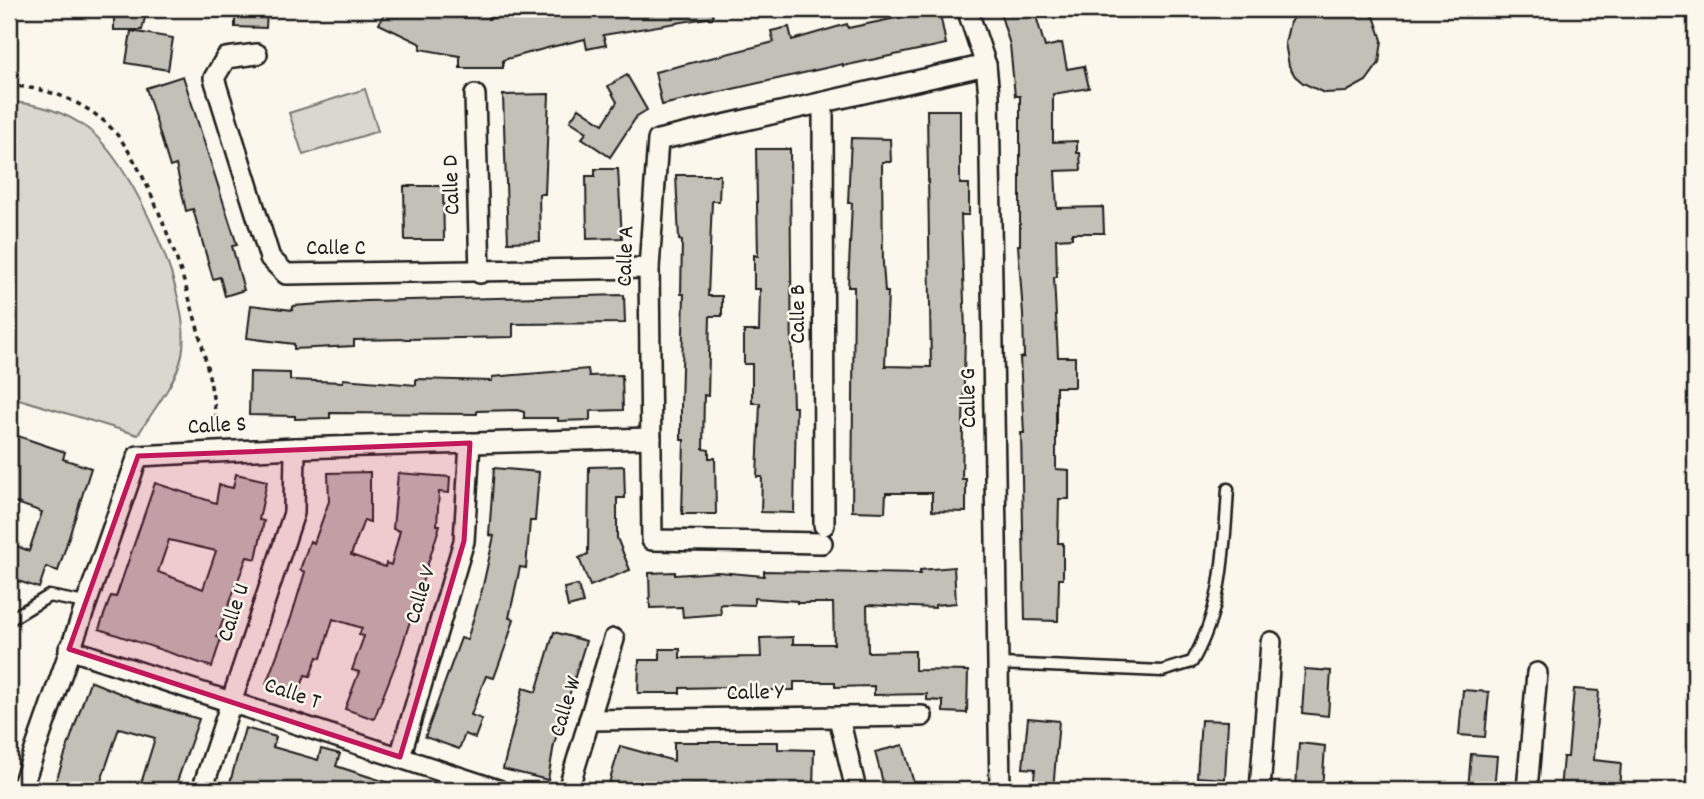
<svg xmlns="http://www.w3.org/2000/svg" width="1704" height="799" font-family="Dekko,sans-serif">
	<rect width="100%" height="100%" fill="#fbf7ec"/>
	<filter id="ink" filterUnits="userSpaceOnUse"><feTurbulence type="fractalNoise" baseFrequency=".0143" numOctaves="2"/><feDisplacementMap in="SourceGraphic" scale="14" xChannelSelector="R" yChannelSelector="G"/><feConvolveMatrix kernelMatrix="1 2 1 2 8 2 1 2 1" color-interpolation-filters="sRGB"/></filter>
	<g filter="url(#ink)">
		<g fill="#dad7ce" stroke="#7b7a75" stroke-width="2">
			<polygon points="365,89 378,131 303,155 289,113"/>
			<path d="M9,102C37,103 66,112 88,129C133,164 194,299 182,355C176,384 152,411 138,435L9,396Z"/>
		</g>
		<g fill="#c3c0b8" stroke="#1c1c1c" stroke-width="2" fill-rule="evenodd">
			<polygon points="114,9 147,9 142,30 114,30"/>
			<polygon points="235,9 267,9 266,28 235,27"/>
			<polygon points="386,9 488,9 488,19 533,9 712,9 713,17 603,35 606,45 587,49 585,39 547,48 503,60 503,68 460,68 460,56 420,49 421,44 379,24"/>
			<polygon points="939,9 946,44 843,66 843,64 662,105 655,72 774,42 771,31 789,27 792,40 847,24 848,28"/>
			<polygon points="999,9 1034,9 1045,47 1062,43 1067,69 1084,66 1089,88 1053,94 1053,142 1077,141 1077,153 1080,153 1081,170 1055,171 1057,208 1103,207 1104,233 1072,233 1072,238 1056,239 1057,277 1054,277 1058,357 1075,357 1075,387 1056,387 1056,469 1069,470 1069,499 1059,499 1058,543 1063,543 1063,579 1059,579 1058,621 1025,620 1021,433 1024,433 1020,358 1024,357 1023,314 1018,245 1020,245 1020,96 1015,96 1010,45"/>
			<polygon points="1301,9 1367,9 1375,19 1382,40 1379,63 1366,81 1346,92 1324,93 1303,83 1295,76 1289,66 1285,43 1290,22"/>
			<polygon points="131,31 173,38 168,70 126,63"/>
			<polygon points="627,75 647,110 637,116 610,157 582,138 587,132 570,121 579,108 603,124 617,102 608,86"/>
			<polygon points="183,76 237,245 232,246 244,290 225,296 220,277 213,279 193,209 186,211 176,165 170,167 146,88"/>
			<polygon points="549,94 545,194 539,194 540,241 508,242 503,95"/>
			<polygon points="927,110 960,110 960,184 969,184 969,215 961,215 965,331 962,479 966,479 966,512 932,511 932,493 886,493 885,512 852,511 854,287 848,287 852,203 848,203 851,138 890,139 891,162 882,162 883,264 885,292 888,292 885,366 931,367"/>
			<polygon points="756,149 790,149 792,374 793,407 796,407 794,513 761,512 762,477 757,477 760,403 752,403 752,364 744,364 744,331 759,331 760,289 754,289 754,255 758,256"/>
			<polygon points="595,169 618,169 622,238 587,239 586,176 595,176"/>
			<polygon points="676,175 720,175 719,201 712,201 708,296 722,296 722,316 710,316 708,396 704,395 703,449 709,450 709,458 715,458 716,514 682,514 684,440 681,440 681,406 684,294 681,294 682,241 679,240"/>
			<polygon points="404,186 443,186 444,240 405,240"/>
			<polygon points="624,295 625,323 513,324 513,337 354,340 354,346 294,349 294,344 247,338 251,305 293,310 293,306 366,301"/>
			<polygon points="588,369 589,376 622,375 623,410 590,411 590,420 558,421 558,418 524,418 524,412 517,410 477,411 477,414 330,413 330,418 295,419 295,416 249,415 250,372 290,373 290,380 343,382 343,379 416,385 416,379 492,381 492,377"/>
			<polygon points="9,433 65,452 63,459 91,468 58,571 46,567 39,588 9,578 9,543 29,551 42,512 9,500"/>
			<polygon points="624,466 625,498 617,498 617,538 630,570 590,586 579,558 588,554 589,467"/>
			<polygon points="494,468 539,472 535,521 530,521 526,568 520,567 509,618 514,619 507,642 494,678 486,676 471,715 482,719 475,738 465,734 459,749 425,737 461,638 467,640 482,590 494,536 489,535"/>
			<polygon points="370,472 370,522 364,520 351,555 385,567 386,563 391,565 400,531 393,529 398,473 450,477 449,493 439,492 437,525 440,525 400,653 374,719 345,709 359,672 352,670 364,636 359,635 362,628 333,619 321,658 317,657 310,676 305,675 298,696 266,684 291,618 305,572 300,570 310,541 314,543 329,501 328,473"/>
			<path d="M236,474L267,481L259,520L264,521L256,559L247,557L232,596L217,637L221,638L212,667L99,629L111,596L116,597L155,483L216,503L219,485L233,488ZM169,540L216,551L203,589L158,572Z"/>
			<polygon points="954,567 956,603 935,605 935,608 867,605 868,652 915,651 915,670 968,671 967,713 943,712 943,701 927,700 927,694 874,695 874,686 835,687 835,682 794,682 794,690 752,690 752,695 725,695 725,687 680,688 680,693 638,693 639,660 660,660 660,649 680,649 680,658 761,657 760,638 793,637 793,644 834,644 833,603 797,603 797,601 754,598 754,605 720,604 721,614 683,617 682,607 650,608 649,573 675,572 675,575 718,572 764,576 764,571 920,574 920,570"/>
			<polygon points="578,585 583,603 568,607 564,588"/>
			<polygon points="554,632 586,641 554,744 548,780 503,769 523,688 536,692"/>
			<polygon points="1305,669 1331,671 1328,716 1302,713"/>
			<polygon points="90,681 141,702 199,719 174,790 139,790 155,738 119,728 98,790 53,790"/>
			<polygon points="1574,689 1599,691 1594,760 1621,763 1619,790 1560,790 1563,757 1568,757"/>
			<polygon points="1463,690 1489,692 1485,737 1459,735"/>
			<polygon points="1028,718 1059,721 1053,790 1033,790 1035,769 1023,768"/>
			<polygon points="1201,720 1228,721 1225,779 1197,777"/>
			<polygon points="245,728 276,737 273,747 318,760 321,749 340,754 336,766 401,787 400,790 245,790 229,786"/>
			<polygon points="674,742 778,742 778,749 814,750 813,790 708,789 708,785 673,785 673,790 607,790 620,746 674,761"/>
			<polygon points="1299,743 1325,746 1322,790 1296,788"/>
			<polygon points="903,745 916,790 885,790 875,752"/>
			<polygon points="1471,754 1497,756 1494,790 1468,790"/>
		</g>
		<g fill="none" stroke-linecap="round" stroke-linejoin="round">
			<g stroke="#1c1c1c" stroke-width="15">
				<g id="service">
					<polyline points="9,620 49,596 85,603"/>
					<path d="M1000,664L1162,671L1192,662C1223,608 1224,550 1228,489"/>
				</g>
			</g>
			<g stroke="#1c1c1c" stroke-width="24">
				<g id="minor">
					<polyline points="967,9 986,65 989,95 1000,790"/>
					<polyline points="257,54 226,58 214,78 270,258 286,274 649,268"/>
					<polyline points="475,95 480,273"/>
					<polyline points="823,102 824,525"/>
					<polyline points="822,543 652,540 649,268 658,140 986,65"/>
					<polyline points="69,649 498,790"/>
					<polyline points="839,718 856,790"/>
					<polyline points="589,720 922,716"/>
					<polyline points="400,757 464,541 470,443"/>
					<polyline points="21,790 138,456 295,448 651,438"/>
					<polyline points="202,790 294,513 295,448"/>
					<polyline points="568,790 614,639"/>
					<polyline points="1260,790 1271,642"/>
					<polyline points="1527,790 1537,673"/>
				</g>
			</g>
			<path stroke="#1c1c1c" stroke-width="3.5" stroke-dasharray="5 5" stroke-linecap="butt" d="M9,86C44,87 79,99 106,123C157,167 216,367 217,435"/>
			<use href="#service" stroke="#fbf7ec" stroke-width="10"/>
			<use href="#minor" stroke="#fbf7ec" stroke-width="19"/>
		</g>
	</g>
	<path fill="#c2185b" fill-opacity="0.2" stroke="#c2185b" stroke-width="5" stroke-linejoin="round" d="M470,443L464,541L400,757L69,649L138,456Z"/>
	<g text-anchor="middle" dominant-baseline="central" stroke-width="5" stroke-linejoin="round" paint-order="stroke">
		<g font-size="23" fill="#1c1c1c" stroke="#fbf7ec">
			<text transform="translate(453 185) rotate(-92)">Calle D</text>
			<text x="336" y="249">Calle C</text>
			<text transform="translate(627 256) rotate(-88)">Calle A</text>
			<text transform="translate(799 314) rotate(-90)">Calle B</text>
			<text transform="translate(970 398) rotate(-91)">Calle G</text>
			<text transform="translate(217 427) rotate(-3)">Calle S</text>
			<text transform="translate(422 595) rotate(-73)">Calle V</text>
			<text transform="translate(235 613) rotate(-72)">Calle U</text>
			<text transform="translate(755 694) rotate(-1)">Calle Y</text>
			<text transform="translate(292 695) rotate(19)">Calle T</text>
			<text transform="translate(567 707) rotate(-73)">Calle W</text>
		</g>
	</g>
	<rect width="1704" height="799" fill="none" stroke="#fbf7ec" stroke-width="35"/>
	<rect x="18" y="18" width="1669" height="764" fill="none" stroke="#1c1c1c" stroke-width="2.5" filter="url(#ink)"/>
</svg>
